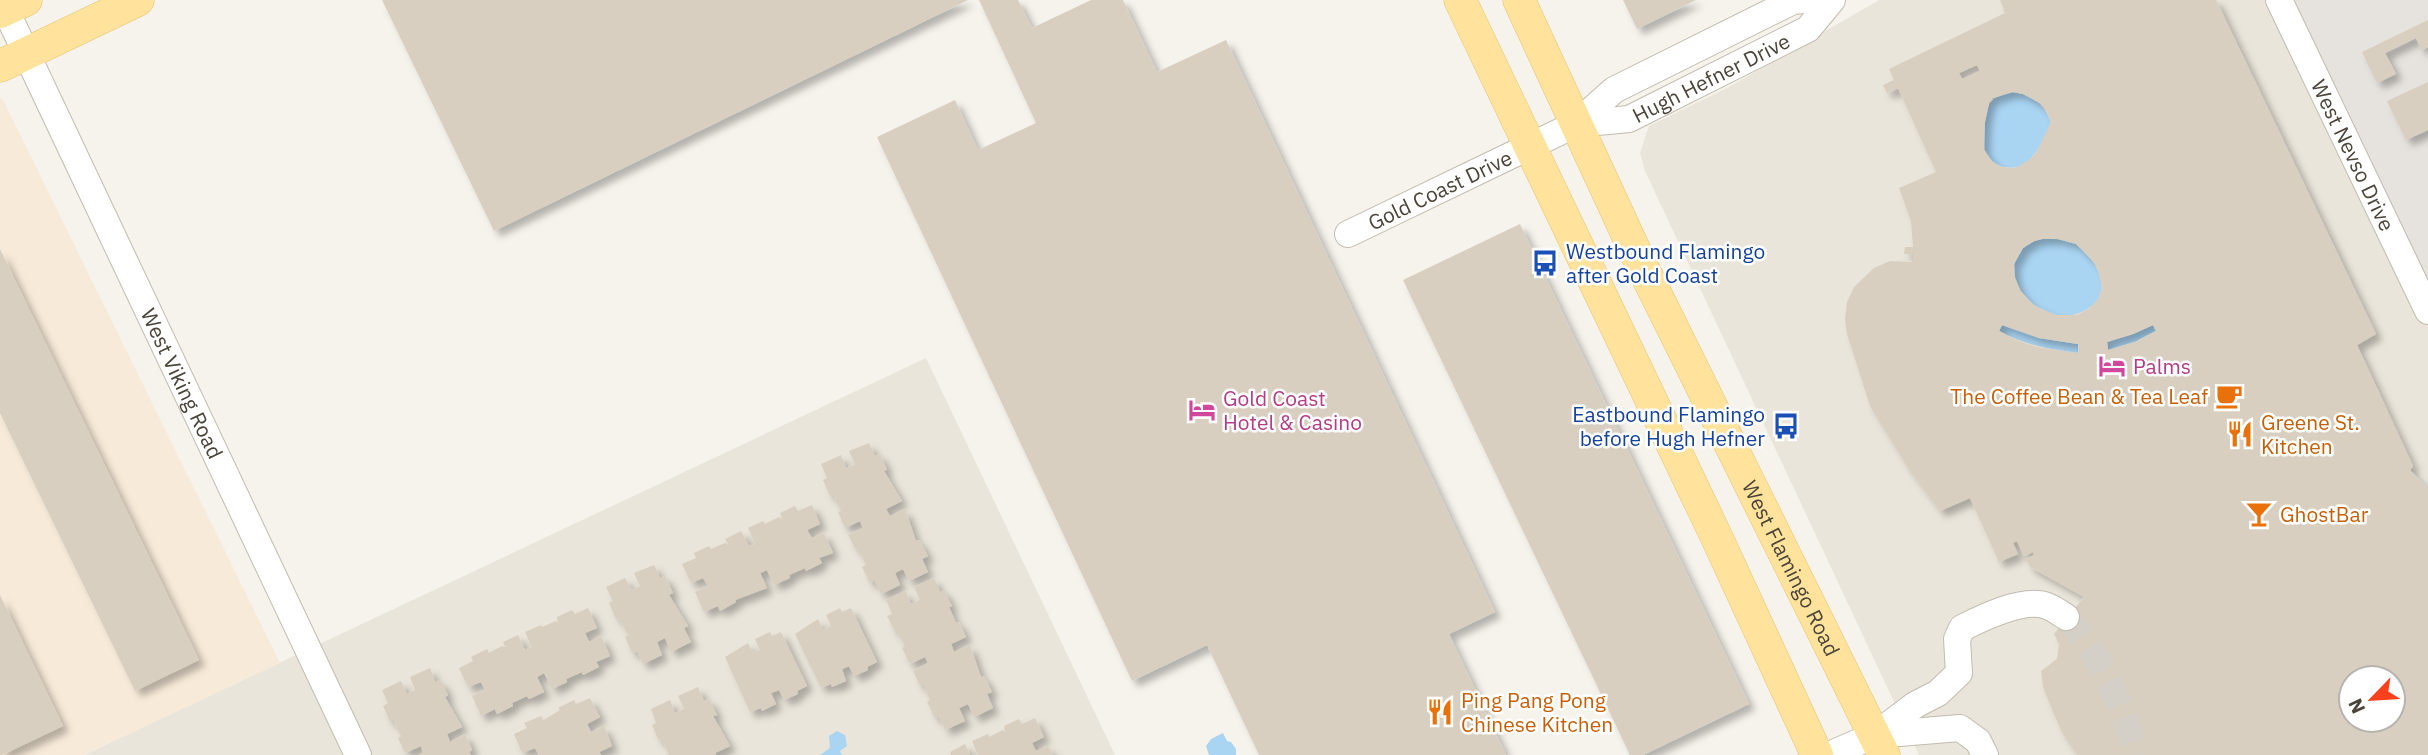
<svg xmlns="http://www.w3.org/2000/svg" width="2428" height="755" font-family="'IBM Plex Sans',sans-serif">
	<defs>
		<filter id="shadow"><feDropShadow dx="6" dy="6" stdDeviation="3.5" flood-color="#0004"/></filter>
	</defs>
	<rect width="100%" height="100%" fill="#f6f3ec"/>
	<g fill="#eae5da" fill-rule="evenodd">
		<path d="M1879,0H2279L2428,311V755H1919L1645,171L1640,153L1649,126L1729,87ZM2351,678H2393V720H2351Z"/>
		<polygon points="926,358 1115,755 84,755"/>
	</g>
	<polygon fill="#f7ead8" points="0,98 2,98 280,663 84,755 0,755"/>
	<polygon fill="#e6e2dd" points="2279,0 2428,0 2428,311"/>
	<g fill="#a9d4f2">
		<path d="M2013,92C2032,95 2044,104 2051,122C2046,137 2036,158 2021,166C2016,168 2010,168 2005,167C1981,164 1982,137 1985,119C1988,101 1995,95 2013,92Z"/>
		<path d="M2042,239C2053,239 2064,239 2074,243C2079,245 2082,250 2086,254C2103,271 2111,298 2084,311C2034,336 1980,254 2042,239Z"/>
		<path d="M2002,325L2039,338L2078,344V353C2049,350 2024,344 1999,331Z"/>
		<polygon points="2153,325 2156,331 2135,342 2108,350 2107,342 2133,334"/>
		<polygon points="837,731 845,735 847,746 840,751 842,755 820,755 830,748 829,736"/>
		<polygon points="1223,733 1227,741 1231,742 1236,749 1236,755 1209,755 1206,746 1211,739"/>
	</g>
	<g fill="#d8cfc1" fill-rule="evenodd" filter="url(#shadow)">
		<polygon points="382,0 968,0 494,231"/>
		<polygon points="979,0 1018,0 1032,28 1091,0 1123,0 1157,72 1226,40 1495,612 1449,634 1506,755 1259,755 1207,645 1132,681 877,137 955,100 978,150 1036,123"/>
		<polygon points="1623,0 1696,0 1637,29"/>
		<path d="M2000,0H2216L2376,334L2357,345L2413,466L2410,470L2428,489V755H2077L2062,732L2053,712L2043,687L2041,671L2057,659L2059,644L2054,634L2084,597L2030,567L2026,559L2034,555L2033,552L2024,556L2017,541L2013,543L2018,554L1999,562L1970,498L1940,511L1908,468L1870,406L1847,334L1845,319L1847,302L1854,287L1874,268L1890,261L1913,262V254H1904L1905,247H1913L1911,221L1899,188L1936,172L1898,88L1887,93L1883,85L1894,80L1889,69L2005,13ZM1977,65L1980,71L1962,79L1959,73ZM2013,92L2023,94L2040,103L2046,109L2051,122L2036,153L2029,160L2015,168L2001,167L1992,161L1984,150L1985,122L1989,103L1993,98ZM2042,239H2058L2076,244L2097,265L2102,288L2098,299L2090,308L2077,315H2056L2033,305L2020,291L2015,278L2014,264L2023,248L2034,241ZM2002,325L2039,338L2078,344V353L2037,347L2018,341L1999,331ZM2153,325L2156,331L2135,342L2108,350L2107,342L2133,334ZM2351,678H2393V720H2351Z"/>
		<polygon points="2428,20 2428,47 2421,50 2416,38 2385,53 2396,74 2377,83 2362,52"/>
		<polygon points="2428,82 2428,130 2406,140 2387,101"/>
		<polygon points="1520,224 1749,704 1643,755 1630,755 1403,280"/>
		<polygon points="0,249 199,660 135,691 0,413"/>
		<polygon points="869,443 875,456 880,454 887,470 884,471 902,501 886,509 890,516 905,509 916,541 919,540 928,556 922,559 928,572 909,581 903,569 895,573 900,585 881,594 874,580 870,583 862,567 866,565 859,551 861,548 856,550 848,535 863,528 860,521 845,528 838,512 841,511 834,497 836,494 830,496 823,480 827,478 821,464 841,455 846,468 855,464 849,451"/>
		<polygon points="812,505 820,524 807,530 812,538 824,533 833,553 819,558 822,563 806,571 805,568 789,575 790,578 774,585 767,570 760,573 767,588 735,600 736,602 720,611 718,606 704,612 695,592 708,586 703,578 691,583 682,564 696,558 694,553 709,546 711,549 725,543 728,544 725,539 741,531 749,546 755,544 748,528 763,521 765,524 779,517 782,519 780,513 795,506 798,511"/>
		<polygon points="654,565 660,578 665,576 673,593 669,595 688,626 684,628 691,642 671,652 665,638 657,642 662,655 643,664 637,651 632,653 625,637 630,635 627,634 619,618 616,619 609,603 613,601 606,587 625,578 632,590 640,586 634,573"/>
		<polygon points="934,578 940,592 944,590 952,606 949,607 956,623 959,622 966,637 951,644 954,652 970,645 981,677 984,676 992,692 987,694 993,708 974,717 968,704 959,708 965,721 945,730 939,716 935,718 927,702 930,700 924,687 925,684 920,686 913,671 928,663 925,657 910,664 902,648 905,646 898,633 900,630 895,632 887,616 892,614 886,600 905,591 911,604 920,600 914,587"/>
		<polygon points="0,595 63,726 2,755 0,755"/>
		<polygon points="588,608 597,628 585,633 589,642 601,636 610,656 596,662 599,667 583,675 582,672 566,679 567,682 552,689 544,673 537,677 544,692 529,699 527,696 512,703 513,706 497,714 495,709 481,716 472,696 485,690 481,682 468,687 459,668 473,661 471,657 487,649 489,653 502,646 505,647 503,642 518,635 525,650 532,647 525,632 541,625 542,627 556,621 558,623 557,617 572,610 575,614"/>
		<polygon points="840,608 842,612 851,608 877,662 867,667 868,670 854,676 849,666 842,669 846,681 832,687 831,684 821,688 795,634 818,619 823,630 831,626 826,615"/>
		<polygon points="770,632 772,636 781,632 807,686 797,691 798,694 784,700 779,690 771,693 776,704 762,711 761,708 750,712 725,657 748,643 753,653 760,650 755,639"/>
		<polygon points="430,668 435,682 440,680 448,695 445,697 462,727 447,734 450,742 465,734 472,750 469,752 471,755 419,755 423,753 421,746 405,753 398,738 401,736 394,722 396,719 390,722 383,706 388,703 382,690 401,681 407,694 415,690 410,677"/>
		<polygon points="698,687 704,701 709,699 717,715 713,716 730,746 715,753 716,755 669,755 663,741 665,739 659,741 652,725 656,723 651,709 670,700 675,713 684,709 678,696"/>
		<polygon points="590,698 600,717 587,724 591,732 604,726 612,746 599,752 601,755 539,755 535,748 522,753 514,734 527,728 524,723 541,716 543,720 544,720 560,710 558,708 574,700 576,704"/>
		<polygon points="1035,718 1044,737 1032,743 1036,751 1048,746 1053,755 978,755 972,741 988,734 989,737 1003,730 1005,732 1004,726 1019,719 1022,724"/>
		<polygon points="965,744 970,755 951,755 950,752"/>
	</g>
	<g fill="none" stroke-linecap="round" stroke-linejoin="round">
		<path stroke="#d4d0c8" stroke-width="26" stroke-dasharray="26 13" stroke-linecap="butt" d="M2066,617C2101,655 2122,706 2138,755"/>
		<g stroke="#c2bbae" stroke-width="28">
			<g id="minor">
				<path id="s1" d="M1,0L358,755"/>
				<path id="s2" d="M2279,0L2428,311"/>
				<path id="s3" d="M1576,124L1629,119L1808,29L1832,0"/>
				<path id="s4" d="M1348,234L1576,124L1614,90L1793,1L1804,0"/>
				<polyline points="1875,735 1960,728 1978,741 1985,755"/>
				<path d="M1829,755L1875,735L1915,705L1938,693L1959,673L1957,639L1962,628C1982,618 2024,597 2047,606C2053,608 2060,613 2066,617"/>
			</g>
		</g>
		<g stroke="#e6c16a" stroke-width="33">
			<g id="major">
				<polyline points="1460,0 1717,538 1817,755"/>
				<path id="s5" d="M1519,0L1640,262L1884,755"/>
				<polyline points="0,12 26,0"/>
				<polyline points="0,66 138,0"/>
			</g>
		</g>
		<use href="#minor" stroke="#fff" stroke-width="26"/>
		<use href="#major" stroke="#ffe39c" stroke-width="32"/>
	</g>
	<defs>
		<g id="bus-bare" transform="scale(2.1)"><path d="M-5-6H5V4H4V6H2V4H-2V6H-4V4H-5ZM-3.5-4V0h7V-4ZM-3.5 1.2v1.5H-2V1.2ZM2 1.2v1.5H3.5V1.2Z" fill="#1a4fb4" stroke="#fff" stroke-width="2.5" paint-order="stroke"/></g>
		<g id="hotel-bare" transform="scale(2.1)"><path d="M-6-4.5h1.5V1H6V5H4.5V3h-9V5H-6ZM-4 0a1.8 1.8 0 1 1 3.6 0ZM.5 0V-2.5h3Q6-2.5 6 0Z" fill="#d1479c" stroke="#fff" stroke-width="2.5" paint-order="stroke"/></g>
		<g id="cafe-bare" transform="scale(2.1)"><path d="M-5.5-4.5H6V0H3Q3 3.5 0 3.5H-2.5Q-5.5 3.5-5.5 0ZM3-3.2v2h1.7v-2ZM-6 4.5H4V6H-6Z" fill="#e8710a" stroke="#fff" stroke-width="2.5" paint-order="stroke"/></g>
		<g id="restaurant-bare" transform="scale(2.1)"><path d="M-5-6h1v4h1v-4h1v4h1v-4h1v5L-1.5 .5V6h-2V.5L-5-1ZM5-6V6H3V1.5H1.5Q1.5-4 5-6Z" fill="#e8710a" stroke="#fff" stroke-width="2.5" paint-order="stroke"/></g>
		<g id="bar-bare" transform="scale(2.1)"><path d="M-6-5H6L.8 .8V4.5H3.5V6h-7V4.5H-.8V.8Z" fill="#e8710a" stroke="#fff" stroke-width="2.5" paint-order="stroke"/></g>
	</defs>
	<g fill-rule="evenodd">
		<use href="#bus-bare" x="1545" y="263"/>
		<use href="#hotel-bare" x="2112" y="366"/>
		<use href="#cafe-bare" x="2229" y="396"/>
		<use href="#hotel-bare" x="1202" y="410"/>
		<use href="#bus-bare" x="1786" y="426"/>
		<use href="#restaurant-bare" x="2240" y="434"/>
		<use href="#bar-bare" x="2259" y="514"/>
		<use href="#restaurant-bare" x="1440" y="712"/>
	</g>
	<g text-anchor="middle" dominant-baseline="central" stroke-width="5" stroke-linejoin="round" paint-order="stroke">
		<g font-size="21" fill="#4b4439" stroke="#fff">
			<text stroke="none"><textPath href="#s3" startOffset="145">Hugh Hefner Drive</textPath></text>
			<text stroke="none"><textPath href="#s2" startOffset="172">West Nevso Drive</textPath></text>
			<text stroke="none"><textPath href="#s4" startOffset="102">Gold Coast Drive</textPath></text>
			<text stroke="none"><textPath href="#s1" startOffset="424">West Viking Road</textPath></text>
			<text stroke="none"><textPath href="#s5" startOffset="630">West Flamingo Road</textPath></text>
		</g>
		<g font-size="21" fill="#164399" stroke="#fff" text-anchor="start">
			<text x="1566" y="251">Westbound Flamingo<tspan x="1566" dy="24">after Gold Coast</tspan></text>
			<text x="1765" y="414" text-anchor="end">Eastbound Flamingo<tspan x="1765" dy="24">before Hugh Hefner</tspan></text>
		</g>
		<g font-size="21" fill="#b23c85" stroke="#fff" text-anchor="start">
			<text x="2133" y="366">Palms</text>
			<text x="1223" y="398">Gold Coast<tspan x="1223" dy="24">Hotel &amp; Casino</tspan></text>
		</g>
		<g font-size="21" fill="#c56008" stroke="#fff" text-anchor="start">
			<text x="2208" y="396" text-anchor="end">The Coffee Bean &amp; Tea Leaf</text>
			<text x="2261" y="422">Greene St.<tspan x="2261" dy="24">Kitchen</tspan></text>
			<text x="2280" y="514">GhostBar</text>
			<text x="1461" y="700">Ping Pang Pong<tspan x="1461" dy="24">Chinese Kitchen</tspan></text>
		</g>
	</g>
	<g transform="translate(2372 699) rotate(245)"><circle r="33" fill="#ffffff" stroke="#b7b4b0" stroke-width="2"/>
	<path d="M0-5L12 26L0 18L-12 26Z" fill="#fc3f1d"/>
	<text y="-10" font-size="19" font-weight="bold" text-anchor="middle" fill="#4b4439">N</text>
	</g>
</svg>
